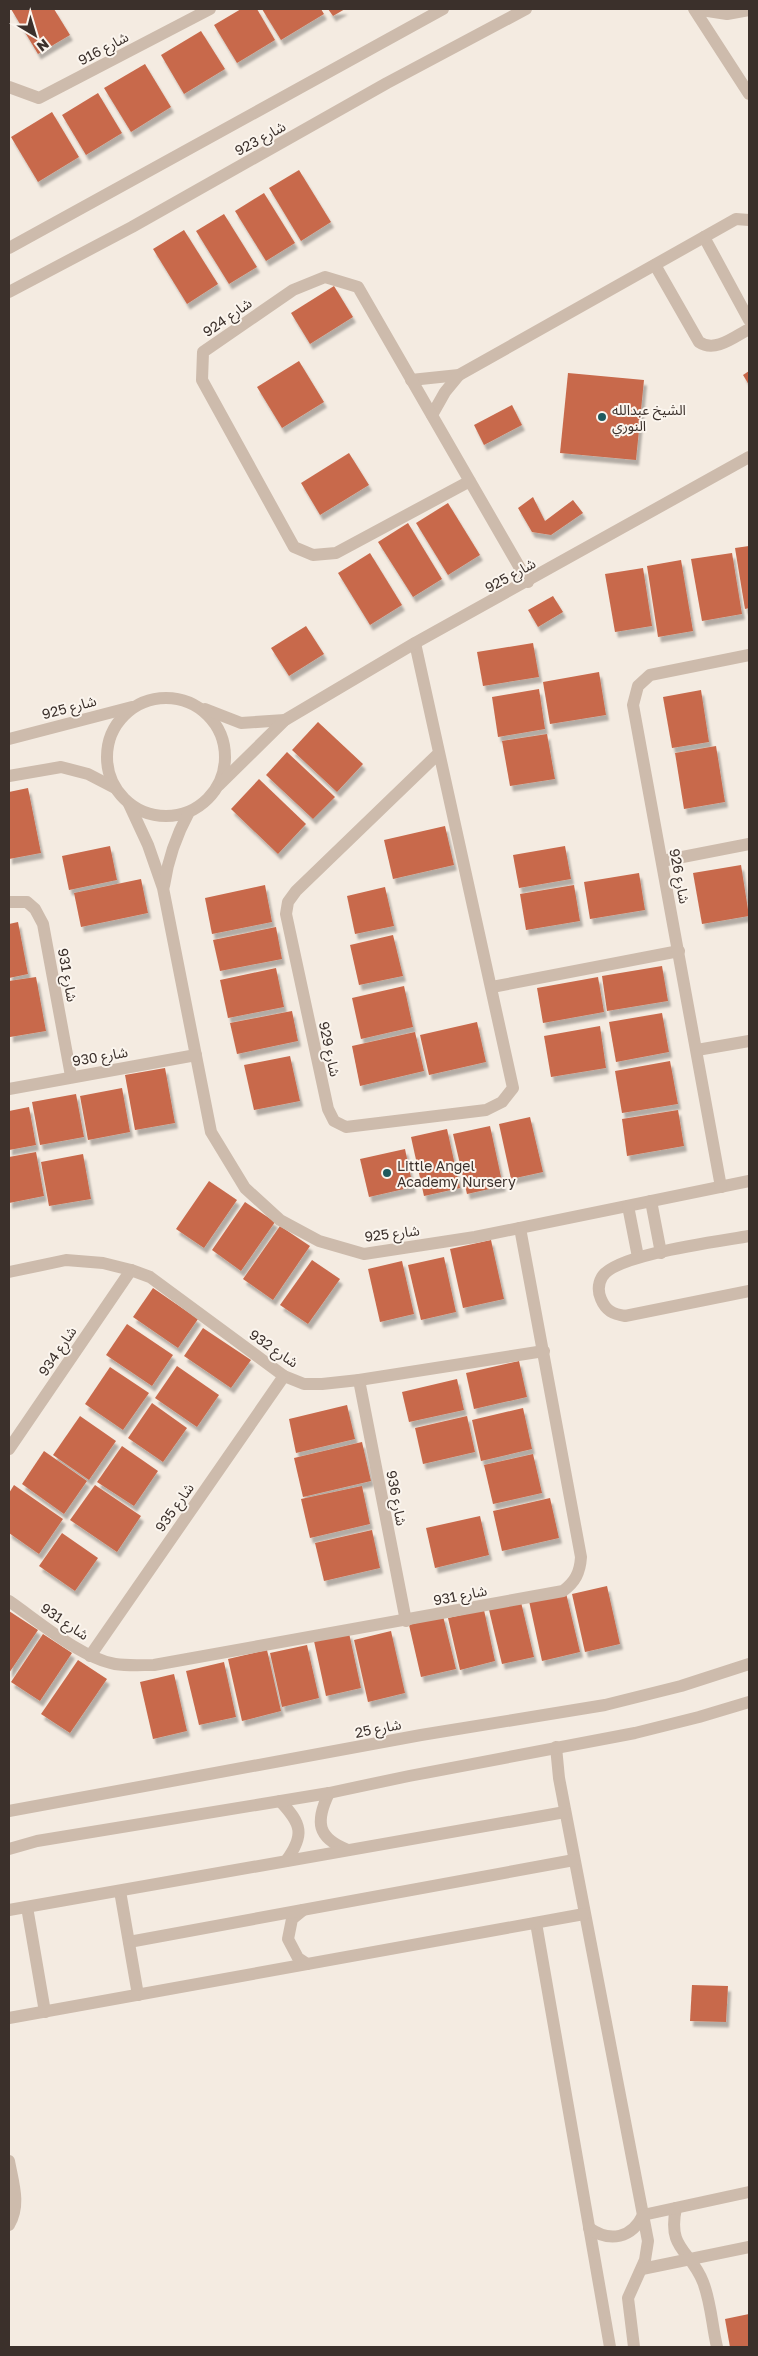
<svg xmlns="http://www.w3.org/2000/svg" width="758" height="2356" font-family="'Golos Text','Noto Sans Arabic',sans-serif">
	<defs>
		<filter id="shadow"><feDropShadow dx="3" dy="5.5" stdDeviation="1" flood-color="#0004"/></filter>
	</defs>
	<rect width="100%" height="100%" fill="#f4ebe1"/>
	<g fill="#c8694b" filter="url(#shadow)">
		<polygon points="11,9 54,9 70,35 38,54"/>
		<polygon points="241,9 257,9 275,40 237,63 214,25"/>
		<polygon points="262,9 321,9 324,14 281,40"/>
		<polygon points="328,9 345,9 333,16"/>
		<polygon points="201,31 225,69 184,94 161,55"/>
		<polygon points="145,64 171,107 131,132 104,88"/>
		<polygon points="98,93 122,133 86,155 62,115"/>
		<polygon points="52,112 79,157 38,182 11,137"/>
		<polygon points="299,170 331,222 301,241 269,188"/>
		<polygon points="264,193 295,243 266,261 235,211"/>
		<polygon points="224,214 257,267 229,284 196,231"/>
		<polygon points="184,230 218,284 187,304 153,249"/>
		<polygon points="334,286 353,317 310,344 291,313"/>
		<polygon points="299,361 324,402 282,428 257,387"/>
		<polygon points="749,371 749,385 743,375"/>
		<polygon points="568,373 644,380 636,460 560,453"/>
		<polygon points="512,405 522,425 484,445 474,425"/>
		<polygon points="349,453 369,485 320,515 301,483"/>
		<polygon points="533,497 545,521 573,500 583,513 551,535 532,532 518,508"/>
		<polygon points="448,503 480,555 448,575 416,523"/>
		<polygon points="408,523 442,579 413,597 378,542"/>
		<polygon points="749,546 749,608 745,609 735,548"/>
		<polygon points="370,553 402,605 370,625 338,573"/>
		<polygon points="732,553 742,614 702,621 691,559"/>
		<polygon points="681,560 693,631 658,637 647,566"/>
		<polygon points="643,568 652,626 615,632 605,574"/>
		<polygon points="553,596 563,612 538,627 528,610"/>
		<polygon points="306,626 324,654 289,676 271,648"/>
		<polygon points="533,643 539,677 483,686 477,652"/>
		<polygon points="599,672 606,715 550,724 543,682"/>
		<polygon points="539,689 545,729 498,737 492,697"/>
		<polygon points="701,690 709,742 672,748 663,697"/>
		<polygon points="318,722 363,764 337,792 292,750"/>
		<polygon points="547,734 555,779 510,786 502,741"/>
		<polygon points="716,746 725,802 684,809 675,753"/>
		<polygon points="287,752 335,797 313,819 266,775"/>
		<polygon points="259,779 306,824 278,854 231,809"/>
		<polygon points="28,788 41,853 9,859 9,792"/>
		<polygon points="445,826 454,865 393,879 384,840"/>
		<polygon points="110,846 117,880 69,890 62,856"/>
		<polygon points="565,846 571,879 519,888 513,855"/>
		<polygon points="741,865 749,916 702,924 693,873"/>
		<polygon points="639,873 645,910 590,919 584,882"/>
		<polygon points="141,879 148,913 81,927 74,893"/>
		<polygon points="265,885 272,922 212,934 205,898"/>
		<polygon points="574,885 580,921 526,930 520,894"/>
		<polygon points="385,887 394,926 355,934 347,896"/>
		<polygon points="18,922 28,974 9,978 9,924"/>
		<polygon points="276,927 282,959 220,971 213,940"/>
		<polygon points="393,935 403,976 359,985 350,945"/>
		<polygon points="662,966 668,1001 607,1011 602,976"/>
		<polygon points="276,968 284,1007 228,1018 220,980"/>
		<polygon points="36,977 46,1031 10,1037 9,981"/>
		<polygon points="598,977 604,1012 543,1023 537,988"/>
		<polygon points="404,986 413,1027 361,1039 352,998"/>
		<polygon points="292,1011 298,1041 237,1054 230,1023"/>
		<polygon points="662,1013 669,1052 616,1062 609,1022"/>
		<polygon points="477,1022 486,1062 429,1075 420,1035"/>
		<polygon points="600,1026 606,1068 551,1077 544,1036"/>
		<polygon points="415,1032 424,1071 360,1086 352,1046"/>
		<polygon points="290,1056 300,1101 254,1110 244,1065"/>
		<polygon points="670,1061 678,1104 622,1113 615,1071"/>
		<polygon points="165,1068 175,1123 135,1130 125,1075"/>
		<polygon points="122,1088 130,1132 88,1140 80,1096"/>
		<polygon points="76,1094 84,1137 40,1145 32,1102"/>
		<polygon points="29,1107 36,1145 9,1150 9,1111"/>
		<polygon points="678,1110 684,1146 627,1156 622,1119"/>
		<polygon points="530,1117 543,1172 511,1179 499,1124"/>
		<polygon points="490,1126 503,1186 467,1194 453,1134"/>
		<polygon points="447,1129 460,1188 424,1196 411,1137"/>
		<polygon points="405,1149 413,1187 369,1197 360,1159"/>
		<polygon points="36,1152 44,1196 9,1203 9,1157"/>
		<polygon points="83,1154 91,1199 49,1206 41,1162"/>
		<polygon points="209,1181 237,1200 204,1248 176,1229"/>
		<polygon points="245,1202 275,1222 241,1271 212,1250"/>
		<polygon points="280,1226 310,1246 273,1300 243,1279"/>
		<polygon points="491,1240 504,1299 463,1308 450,1249"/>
		<polygon points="444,1257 456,1312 421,1320 408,1265"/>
		<polygon points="312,1260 340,1279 308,1324 280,1305"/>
		<polygon points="402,1261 414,1314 380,1322 368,1269"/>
		<polygon points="153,1288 198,1319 178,1348 133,1317"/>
		<polygon points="127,1324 173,1355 152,1386 106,1355"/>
		<polygon points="203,1328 251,1360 231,1388 184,1356"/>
		<polygon points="519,1361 527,1397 474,1409 466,1373"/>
		<polygon points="177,1366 219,1395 197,1427 155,1398"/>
		<polygon points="110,1367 149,1393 123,1430 85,1404"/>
		<polygon points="457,1379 464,1410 409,1422 402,1392"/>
		<polygon points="152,1403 187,1428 163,1462 128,1438"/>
		<polygon points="347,1405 355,1439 296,1453 289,1419"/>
		<polygon points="523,1408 532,1449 481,1461 472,1420"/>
		<polygon points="80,1416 116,1441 89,1480 53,1455"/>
		<polygon points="467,1416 475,1452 423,1464 415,1428"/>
		<polygon points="362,1442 371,1481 303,1497 294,1458"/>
		<polygon points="122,1446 158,1471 134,1506 97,1482"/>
		<polygon points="44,1451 87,1481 64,1514 22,1484"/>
		<polygon points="533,1454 542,1493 493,1504 484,1465"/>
		<polygon points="14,1485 63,1519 39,1554 9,1533 9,1493"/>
		<polygon points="95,1485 141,1516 117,1552 70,1520"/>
		<polygon points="362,1486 370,1524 310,1538 301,1499"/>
		<polygon points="550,1498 559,1538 502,1551 493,1511"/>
		<polygon points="480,1516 489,1555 435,1568 426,1528"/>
		<polygon points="372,1530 380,1568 324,1581 315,1543"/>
		<polygon points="62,1533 98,1558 75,1591 39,1566"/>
		<polygon points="607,1586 620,1644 585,1652 572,1594"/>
		<polygon points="566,1593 580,1652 542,1661 529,1601"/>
		<polygon points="521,1602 534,1657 502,1664 489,1610"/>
		<polygon points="484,1610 495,1661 460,1670 448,1618"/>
		<polygon points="9,1611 38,1630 9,1673"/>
		<polygon points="443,1616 456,1669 421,1677 409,1625"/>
		<polygon points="391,1631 405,1693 368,1702 354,1640"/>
		<polygon points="349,1633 361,1688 326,1696 314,1641"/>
		<polygon points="43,1634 72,1653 40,1701 11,1682"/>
		<polygon points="307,1645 319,1698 282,1707 270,1653"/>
		<polygon points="267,1650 281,1711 242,1721 228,1659"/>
		<polygon points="78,1660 107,1679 70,1733 41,1714"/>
		<polygon points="224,1662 236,1717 199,1725 186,1671"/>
		<polygon points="174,1674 187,1731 153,1739 140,1682"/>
		<polygon points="692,1985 728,1986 726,2022 690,2021"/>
		<polygon points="749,2314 749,2347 730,2347 725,2319"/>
	</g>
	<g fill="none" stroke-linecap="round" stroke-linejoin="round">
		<g stroke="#cdbbac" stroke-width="12">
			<polyline points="694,9 749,94"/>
			<polyline points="695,9 727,14 749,10"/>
			<polyline points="9,87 39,98 210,9"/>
			<polyline points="704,237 749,320"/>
			<polyline points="9,248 443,9"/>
			<path d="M655,265L699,342C715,353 734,337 749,329"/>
			<polyline points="9,292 132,227 387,83 526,9"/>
			<polyline points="411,380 459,375 736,219 749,220"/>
			<polyline points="432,415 445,392 459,375"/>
			<polyline points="470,481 336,553 313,555 294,547 202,380 203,352 293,290 325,277 358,287 528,582"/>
			<polyline points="415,643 513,1088 502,1102 486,1110 346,1127 334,1121 328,1109 286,914 288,902 296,891 439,753"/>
			<circle cx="166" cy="757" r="59"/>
			<polyline points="205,709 241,723 285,720"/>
			<polyline points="9,739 132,707"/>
			<polyline points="9,776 61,767 88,774 115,788"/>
			<polyline points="219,785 285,720 415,643 749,457"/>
			<polyline points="129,804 148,845 163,888 211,1132 245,1188 280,1220 319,1241 364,1254 475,1237 749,1181"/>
			<polyline points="662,861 749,844"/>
			<path d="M164,886C168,858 176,836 189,812"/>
			<polyline points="9,902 27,902 35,909 43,924 71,1076"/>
			<polyline points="492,987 679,951"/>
			<polyline points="697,1050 749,1041"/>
			<polyline points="9,1089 196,1055"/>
			<polyline points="721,1187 633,705 638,686 650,675 749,655"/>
			<polyline points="651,1201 661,1253"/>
			<polyline points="628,1206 638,1257"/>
			<path d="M749,1236C722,1241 615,1254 602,1277C598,1284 598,1292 601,1299C606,1311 613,1314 625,1316L749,1291"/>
			<polyline points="9,1272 66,1260 103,1263 131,1270 150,1277 169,1291 284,1376 304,1384 322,1384 359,1380 544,1351"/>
			<polyline points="359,1380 406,1621"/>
			<polyline points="9,1449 131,1270"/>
			<path d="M9,1601C38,1621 81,1658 115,1664C128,1666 141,1665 154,1665L563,1591C575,1582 580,1573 581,1557L520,1228"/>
			<polyline points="90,1656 284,1376"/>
			<polyline points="556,1747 559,1778 648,2241 645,2260 628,2298 634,2347"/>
			<path d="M329,1793C315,1822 317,1838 348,1850"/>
			<path d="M280,1801C302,1824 305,1835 286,1861"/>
			<polyline points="9,1811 421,1735 605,1705 681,1686 749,1664"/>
			<polyline points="9,1849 37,1841 329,1793 409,1776 635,1733 699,1717 749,1702"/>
			<polyline points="120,1891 138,1995"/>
			<polyline points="27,1907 45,2012"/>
			<polyline points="9,1910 565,1812"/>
			<polyline points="303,1910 292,1919 288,1939 298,1958 307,1964"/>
			<polyline points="536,1923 610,2347"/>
			<polyline points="129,1942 574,1860"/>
			<polyline points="9,2018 584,1914"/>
			<path d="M9,2161C13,2183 21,2205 9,2225"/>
			<path d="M676,2208C667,2250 691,2250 703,2282C711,2302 712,2326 717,2347"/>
			<path d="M589,2228C610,2243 632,2238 643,2215L749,2192"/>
			<polyline points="642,2269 749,2247"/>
		</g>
	</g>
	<g fill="#1f5a5e" stroke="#fbf5ee" stroke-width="2">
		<circle cx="602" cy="417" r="5"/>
		<circle cx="387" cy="1173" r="5"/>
	</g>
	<g text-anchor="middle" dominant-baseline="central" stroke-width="4" stroke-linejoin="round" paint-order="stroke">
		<g font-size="14" fill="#3b302b" stroke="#fbf5ee">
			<text transform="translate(103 48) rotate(-28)">شارع 916</text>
			<text transform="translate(260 138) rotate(-29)">شارع 923</text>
			<text transform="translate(227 317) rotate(-35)">شارع 924</text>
			<text transform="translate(510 575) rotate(-29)">شارع 925</text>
			<text transform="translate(69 707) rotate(-15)">شارع 925</text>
			<text transform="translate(680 876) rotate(79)">شارع 926</text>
			<text transform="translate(68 975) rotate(80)">شارع 931</text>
			<text transform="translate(330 1049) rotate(78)">شارع 929</text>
			<text transform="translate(100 1056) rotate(-10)">شارع 930</text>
			<text transform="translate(392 1233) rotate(-7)">شارع 925</text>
			<text transform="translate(274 1348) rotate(34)">شارع 932</text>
			<text transform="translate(57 1351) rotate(-56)">شارع 934</text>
			<text transform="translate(397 1498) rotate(79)">شارع 936</text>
			<text transform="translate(174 1507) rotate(-55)">شارع 935</text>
			<text transform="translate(460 1595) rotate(-11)">شارع 931</text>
			<text transform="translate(65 1621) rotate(34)">شارع 931</text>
			<text transform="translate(378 1728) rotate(-11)">شارع 25</text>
		</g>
		<g font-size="14" fill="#3b302b" stroke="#fbf5ee" text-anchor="start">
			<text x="612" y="409">الشيخ عبدالله<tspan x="612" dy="16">النوري</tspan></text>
			<text x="397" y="1165">Little Angel<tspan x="397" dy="16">Academy Nursery</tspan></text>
		</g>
	</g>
	<rect width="758" height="2356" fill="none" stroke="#3b302b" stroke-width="20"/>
	<g transform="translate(35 35) rotate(142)" stroke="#fbf5ee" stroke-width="4" paint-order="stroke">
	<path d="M0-4L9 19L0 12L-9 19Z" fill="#3b302b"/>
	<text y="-8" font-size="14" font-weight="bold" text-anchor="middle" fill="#3b302b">N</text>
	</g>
</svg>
